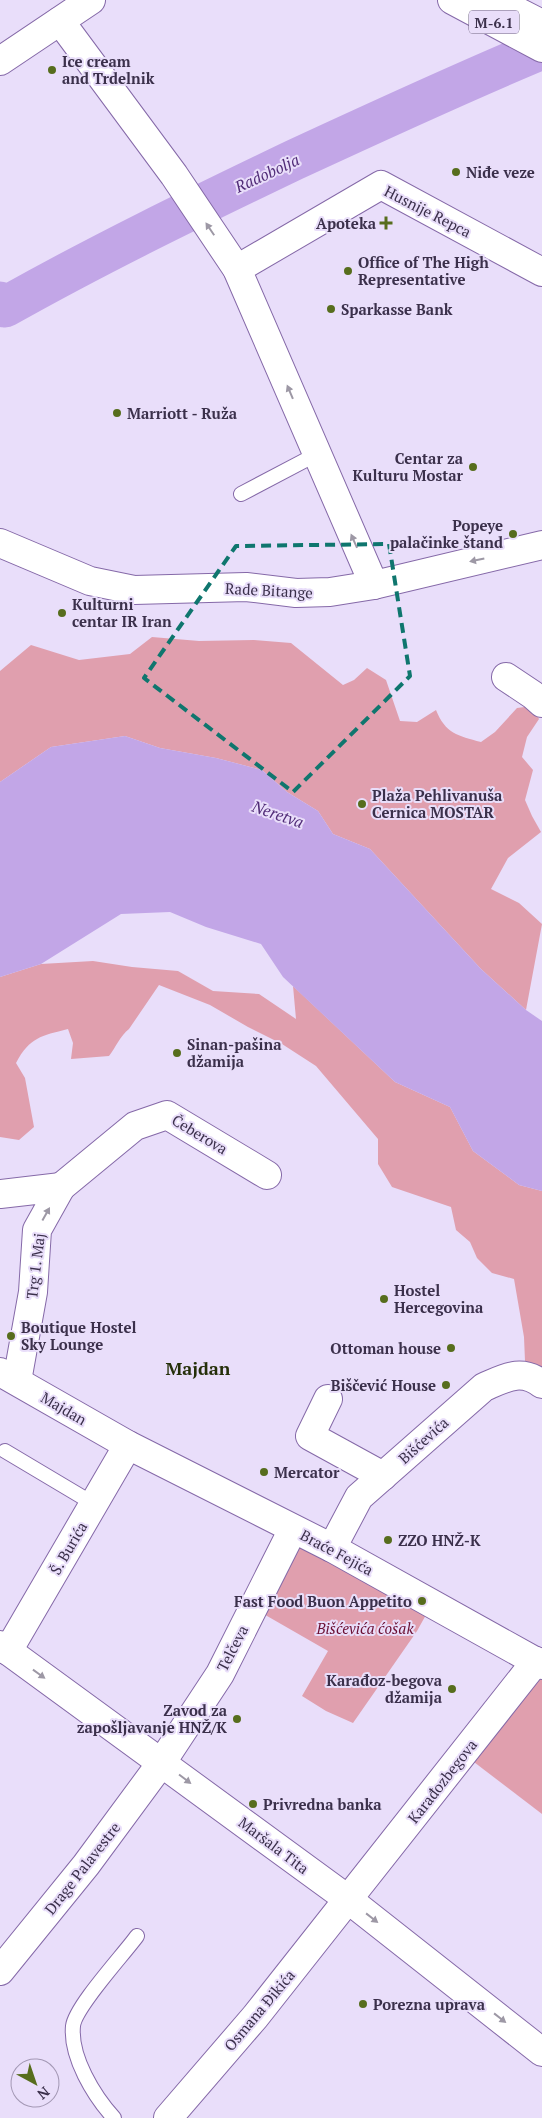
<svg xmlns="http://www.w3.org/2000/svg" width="542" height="2118" font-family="'PT Serif',serif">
	<rect width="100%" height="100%" fill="#e9defa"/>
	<g fill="#e09fae">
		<path d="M152,637L199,641L254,640L291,643L343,685L354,680L367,668L386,680L400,721L417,722L436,710C445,733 458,736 481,742L495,732L517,708L532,706L539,719L527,737L522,757L533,770L525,800L532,816L541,832L508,858L491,889L519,903L542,924L526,1010L481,969L370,849L333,834L318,811L287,792L262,770L216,758L160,748L125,736L51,747L0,782V671L31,645L79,660L130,654Z"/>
		<path d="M93,961L132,967L178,971L213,991L259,994L296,1019L293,986L395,1082L450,1107L473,1151L519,1185L542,1191V1368L525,1361L524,1337L514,1279L492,1273L477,1258L470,1242L456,1230L451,1207L392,1187L378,1164V1139L316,1066L282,1044L248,1027L210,1005L159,985L129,1029C120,1036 116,1047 109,1056L71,1059L73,1043L68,1029C41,1036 30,1037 16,1063L25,1078L34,1127L19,1140L0,1137V977L41,964Z"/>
		<polygon points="294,1538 427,1613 417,1631 353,1723 326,1711 302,1696 328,1651 253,1608"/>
		<polygon points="534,1674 542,1678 542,1814 470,1759"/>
	</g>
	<polygon fill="#c2a6e7" points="125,736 160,748 216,758 262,770 287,792 318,811 333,834 370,849 481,969 526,1010 542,1021 542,1191 519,1185 473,1151 450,1107 395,1082 283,977 261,944 206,927 170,912 121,914 41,964 0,977 0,782 51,747"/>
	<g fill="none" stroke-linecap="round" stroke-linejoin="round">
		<path stroke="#c2a6e7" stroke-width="41" d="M0,302L5,307C99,254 196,207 294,160C376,122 458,84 542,49"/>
		<g stroke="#8569a8" stroke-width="16">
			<g id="lane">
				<polyline points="241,494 317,454"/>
				<polyline points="5,1451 94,1504"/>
				<path d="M114,2118C94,2096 70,2057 73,2026C75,2007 124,1954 137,1936"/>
			</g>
		</g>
		<g stroke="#8569a8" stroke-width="30">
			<g id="street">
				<polyline points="60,21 174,175 237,269 374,585"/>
				<polyline points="0,61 91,0"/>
				<polyline points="237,269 381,185 542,272"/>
				<polyline points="0,543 90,581 134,590 246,587 296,593 330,592 374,585 542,545"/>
				<polyline points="506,677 533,695 542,703"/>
				<polyline points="61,1187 135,1126 167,1115 267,1175"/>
				<polyline points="0,1194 61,1187 37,1230 33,1292 17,1381"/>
				<polyline points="0,1372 128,1445 332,1548 542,1665"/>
				<polyline points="328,1399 310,1436 383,1476"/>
				<path d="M332,1548L359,1497L484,1387C505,1378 521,1368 542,1384"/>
				<polyline points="8,1651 128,1445"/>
				<polyline points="0,1971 86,1865 162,1762 220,1674 293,1529"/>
				<polyline points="168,2118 255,2017 536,1661"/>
			</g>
		</g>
		<g stroke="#8569a8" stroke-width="30">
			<polyline id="secondary" points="0,1645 349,1900 542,2052"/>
		</g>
		<g stroke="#8569a8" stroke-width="30">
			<g id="primary">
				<polyline points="452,0 542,48"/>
				<polyline points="495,0 542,24"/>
			</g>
		</g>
		<use href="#lane" stroke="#fff" stroke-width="14"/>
		<use href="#street" stroke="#fff" stroke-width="28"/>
		<use href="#secondary" stroke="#fff" stroke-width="28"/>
		<use href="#primary" stroke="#fff" stroke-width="28"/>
	</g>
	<defs><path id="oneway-solid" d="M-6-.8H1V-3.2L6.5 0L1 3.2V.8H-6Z" transform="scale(1.25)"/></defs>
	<g fill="#9d98a5">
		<use href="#oneway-solid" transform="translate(210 229) rotate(-124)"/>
		<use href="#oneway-solid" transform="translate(290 392) rotate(-113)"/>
		<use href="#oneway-solid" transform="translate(354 541) rotate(-114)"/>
		<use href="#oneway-solid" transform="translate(477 560) rotate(168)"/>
		<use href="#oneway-solid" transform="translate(46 1214) rotate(-61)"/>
		<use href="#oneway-solid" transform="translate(39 1674) rotate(36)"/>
		<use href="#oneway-solid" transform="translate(185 1779) rotate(37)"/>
		<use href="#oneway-solid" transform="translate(372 1918) rotate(38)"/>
		<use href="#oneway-solid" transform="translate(500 2018) rotate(38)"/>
	</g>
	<path fill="none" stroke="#0f766e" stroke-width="4" stroke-dasharray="10 6" stroke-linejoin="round" d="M389,544L410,676L293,792L144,678L236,546Z"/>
	<g fill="#576d1d" stroke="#e9defa" stroke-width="2">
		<circle cx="52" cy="70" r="5"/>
		<circle cx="456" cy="172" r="5"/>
		<path d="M383.5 215.5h5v5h5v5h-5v5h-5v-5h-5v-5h5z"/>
		<circle cx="348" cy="271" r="5"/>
		<circle cx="331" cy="309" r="5"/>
		<circle cx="117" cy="413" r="5"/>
		<circle cx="473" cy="467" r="5"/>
		<circle cx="513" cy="534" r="5"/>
		<circle cx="62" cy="613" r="5"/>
		<circle cx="362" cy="804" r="5"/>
		<circle cx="177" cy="1053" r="5"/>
		<circle cx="384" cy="1299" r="5"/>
		<circle cx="11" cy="1336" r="5"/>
		<circle cx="451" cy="1348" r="5"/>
		<circle cx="446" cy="1385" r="5"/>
		<circle cx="264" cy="1472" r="5"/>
		<circle cx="388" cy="1540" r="5"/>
		<circle cx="422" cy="1601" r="5"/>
		<circle cx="452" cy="1689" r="5"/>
		<circle cx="237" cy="1719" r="5"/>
		<circle cx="253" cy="1804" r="5"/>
		<circle cx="363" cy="2004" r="5"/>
	</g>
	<g text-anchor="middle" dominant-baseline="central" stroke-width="4" stroke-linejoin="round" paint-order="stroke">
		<rect fill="#e9defa" stroke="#6f6480" stroke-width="1" x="469" y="10.5" width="50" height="23" rx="4"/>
		<g font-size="14" font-weight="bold" fill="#3b304b">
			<text x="494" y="22">M-6.1</text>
		</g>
		<g font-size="15" font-weight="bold" fill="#3b304b" stroke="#e9defa" text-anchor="start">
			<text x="62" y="61">Ice cream<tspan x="62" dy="17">and Trdelnik</tspan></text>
			<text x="466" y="172">Niđe veze</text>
			<text x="376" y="223" text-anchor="end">Apoteka</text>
			<text x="358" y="262">Office of The High<tspan x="358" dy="17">Representative</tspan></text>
			<text x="341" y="309">Sparkasse Bank</text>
			<text x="127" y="413">Marriott - Ruža</text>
			<text x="463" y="458" text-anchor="end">Centar za<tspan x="463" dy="17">Kulturu Mostar</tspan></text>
			<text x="503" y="525" text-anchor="end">Popeye<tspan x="503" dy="17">palačinke štand</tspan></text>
			<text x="72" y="604">Kulturni<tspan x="72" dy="17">centar IR Iran</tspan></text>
			<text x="372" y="795">Plaža Pehlivanuša<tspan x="372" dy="17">Cernica MOSTAR</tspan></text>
			<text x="187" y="1044">Sinan-pašina<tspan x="187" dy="17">džamija</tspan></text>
			<text x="394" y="1290">Hostel<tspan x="394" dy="17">Hercegovina</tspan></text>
			<text x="21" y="1327">Boutique Hostel<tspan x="21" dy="17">Sky Lounge</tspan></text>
			<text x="441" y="1348" text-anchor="end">Ottoman house</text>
			<text x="436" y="1385" text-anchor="end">Biščević House</text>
			<text x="274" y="1472">Mercator</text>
			<text x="398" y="1540">ZZO HNŽ-K</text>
			<text x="412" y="1601" text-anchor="end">Fast Food Buon Appetito</text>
			<text x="442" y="1680" text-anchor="end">Karađoz-begova<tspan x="442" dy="17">džamija</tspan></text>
			<text x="227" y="1710" text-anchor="end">Zavod za<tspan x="227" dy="17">zapošljavanje HNŽ/K</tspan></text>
			<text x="263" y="1804">Privredna banka</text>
			<text x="373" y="2004">Porezna uprava</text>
		</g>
		<g font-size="15" fill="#3b304b" stroke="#e9defa">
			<text transform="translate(428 211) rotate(27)">Husnije Repca</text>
			<text transform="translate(269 590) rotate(3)">Rade Bitange</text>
			<text transform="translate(200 1134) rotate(31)">Čeberova</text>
			<text transform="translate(35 1266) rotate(-83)">Trg 1. Maj</text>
			<text transform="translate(64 1408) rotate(30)">Majdan</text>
			<text transform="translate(423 1440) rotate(-42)">Bišćevića</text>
			<text transform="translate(68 1548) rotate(-60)">Š. Burića</text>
			<text transform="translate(337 1552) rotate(28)">Braće Fejića</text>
			<text transform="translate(232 1648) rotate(-63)">Telčeva</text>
			<text transform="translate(442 1781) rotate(-52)">Karađozbegova</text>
			<text transform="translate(274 1845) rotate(37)">Maršala Tita</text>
			<text transform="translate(82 1868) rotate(-52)">Drage Palavestre</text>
			<text transform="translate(259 2010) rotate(-50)">Osmana Đikića</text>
		</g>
		<g font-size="15" font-style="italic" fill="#6b0f33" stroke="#e9defa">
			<text x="365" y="1628">Bišćevića ćošak</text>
		</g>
		<g font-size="16" font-style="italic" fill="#512c78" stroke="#e9defa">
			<text transform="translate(267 173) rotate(-25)">Radobolja</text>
			<text transform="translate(278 814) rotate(19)">Neretva</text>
		</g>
		<g font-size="18" font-weight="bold" fill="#252f09" stroke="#e9defa">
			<text x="198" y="1368">Majdan</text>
		</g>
	</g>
	<g transform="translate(35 2083) rotate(140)"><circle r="24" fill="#e9defa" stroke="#a398b4"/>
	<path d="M0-4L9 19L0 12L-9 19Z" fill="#576d1d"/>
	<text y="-8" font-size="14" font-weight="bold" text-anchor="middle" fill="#3b304b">N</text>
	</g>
</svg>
